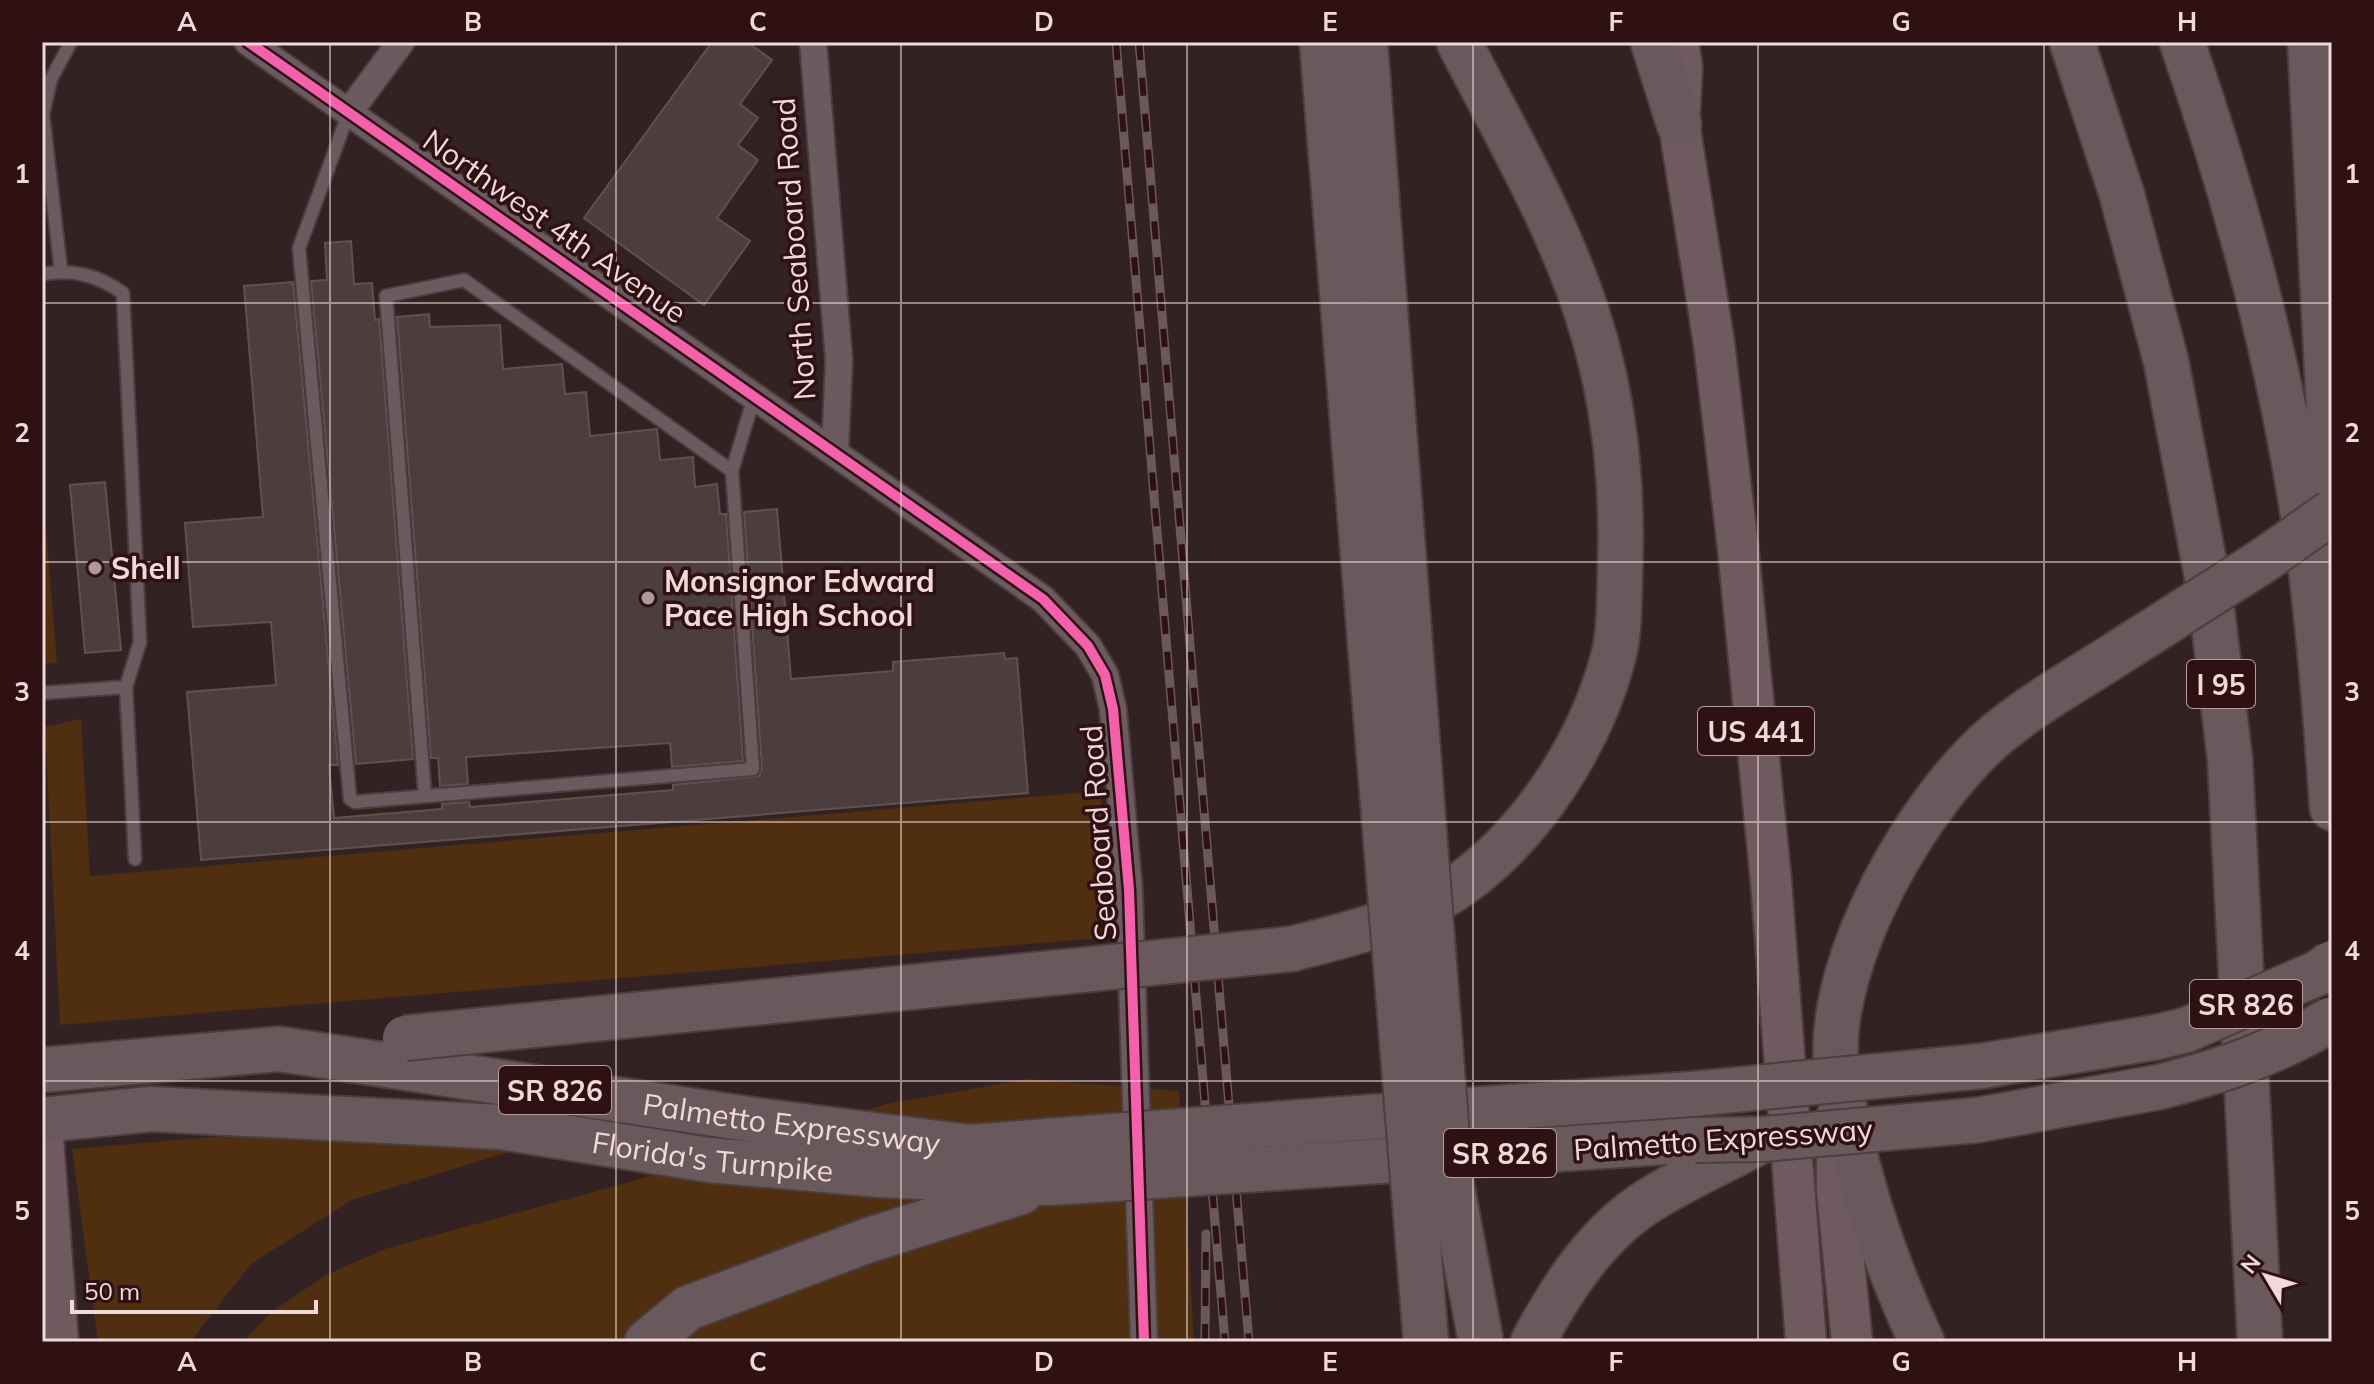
<svg xmlns="http://www.w3.org/2000/svg" width="2374" height="1384" font-family="Mulish,sans-serif">
	<rect width="100%" height="100%" fill="#332223"/>
	<g fill="#4f2f0f">
		<polygon points="42,480 57,663 42,664"/>
		<polygon points="81,719 90,876 1101,791 1101,938 60,1025 45,727"/>
		<polygon points="1028,1079 1179,1091 1194,1342 242,1342 274,1310 328,1274 385,1249 630,1182 887,1104"/>
		<polygon points="690,1096 352,1200 251,1264 190,1342 98,1342 72,1149"/>
	</g>
	<g fill="#4c3e3c" stroke="#605150" stroke-width="2">
		<polygon points="712,42 747,42 772,60 740,104 758,118 738,145 758,160 717,218 750,241 704,305 584,218"/>
		<polygon points="351,241 354,284 372,283 375,320 379,319 413,759 356,764 311,281 327,280 325,243"/>
		<polygon points="293,282 338,765 329,765 334,818 442,809 442,804 469,802 470,807 673,790 673,785 759,776 762,768 744,512 777,509 791,679 893,671 893,662 1004,653 1005,659 1017,658 1028,793 201,860 187,692 276,685 271,622 193,627 185,523 263,517 244,286"/>
		<polygon points="429,314 430,327 500,325 503,369 562,364 565,394 586,392 590,436 657,429 660,460 693,457 695,487 717,484 720,514 726,514 743,761 672,767 670,743 466,757 468,784 440,786 438,758 431,758 397,317"/>
		<polygon points="105,482 121,650 85,653 70,485"/>
	</g>
	<g fill="none" stroke-linecap="round" stroke-linejoin="round">
		<g stroke="#4c3d3e" stroke-width="16">
			<g id="service">
				<polyline points="349,112 299,248 350,799 355,802 753,769 732,471 464,280 386,296 425,796"/>
				<polyline points="61,271 43,114 51,79 71,42"/>
				<path d="M42,274C74,269 97,275 123,293L140,642L126,687L135,859"/>
				<polyline points="732,471 755,394"/>
				<polyline points="42,693 126,687"/>
			</g>
		</g>
		<g stroke="#4c3d3e" stroke-width="30">
			<g id="minor">
				<polyline points="248,42 1043,599 1088,646 1105,675 1113,709 1129,890 1144,1342"/>
				<polyline points="813,42 839,360 835,451"/>
				<polyline points="349,112 401,42"/>
			</g>
		</g>
		<g stroke="#4c3d3e" stroke-width="44">
			<g id="primary">
				<polyline points="1678,42 1682,66 1679,124 1714,343 1738,548 1771,881 1806,1342"/>
				<polyline points="1837,1117 1837,1191 1852,1342"/>
				<polyline points="42,1124 58,1342"/>
			</g>
		</g>
		<g stroke="#4c3d3e" stroke-width="48">
			<g id="motorway">
				<polyline points="1653,42 1679,124"/>
				<polyline points="2072,42 2122,195 2166,361 2210,593 2230,760 2260,1342"/>
				<path d="M2182,42C2242,215 2289,397 2312,578C2321,655 2327,731 2332,808"/>
				<polyline points="2310,42 2329,410 2330,462 2319,542"/>
				<path d="M1291,949C1350,934 1409,921 1460,885C1533,833 1590,744 1613,658C1620,632 1619,600 1620,573C1623,482 1615,397 1586,310C1555,217 1504,130 1459,42"/>
				<polyline points="1982,1066 2157,1037"/>
				<path id="s1" d="M42,1070L279,1049L755,1120L970,1147L1112,1136"/>
				<path id="s2" d="M42,1120L151,1109L500,1127L709,1160L880,1175L1049,1183L1113,1179"/>
				<polyline points="1978,1120 2159,1087"/>
				<polyline points="1302,1122 1692,1094"/>
				<polyline points="1305,1166 1695,1140"/>
				<polyline points="647,1342 688,1308 866,1241 1021,1192"/>
				<path d="M1533,1342C1561,1289 1597,1233 1650,1200C1686,1177 1727,1160 1764,1139"/>
				<path d="M1922,1342C1889,1272 1864,1200 1848,1124C1844,1104 1838,1084 1836,1064C1828,958 1918,801 1997,734C2034,703 2078,679 2118,653"/>
			</g>
		</g>
		<use href="#service" stroke="#6b5b60" stroke-width="12"/>
		<use href="#minor" stroke="#6b5b60" stroke-width="26"/>
		<use href="#primary" stroke="#6f5a60" stroke-width="40"/>
		<use href="#motorway" stroke="#69585c" stroke-width="44"/>
		<g stroke="#69595c" stroke-width="9">
			<g id="rail">
				<polyline points="1116,42 1225,1342"/>
				<polyline points="1139,42 1249,1342"/>
				<polyline points="1205,1342 1206,1234"/>
			</g>
		</g>
		<use href="#rail" stroke="#2f1114" stroke-width="6" stroke-dasharray="18" stroke-linecap="butt"/>
		<g stroke="#4c3d3e" stroke-width="48" stroke-linecap="butt">
			<g id="motorway-bridge">
				<polyline points="1322,42 1426,1342"/>
				<polyline points="1365,42 1450,1177 1481,1342"/>
				<polyline points="2118,653 2264,560 2332,512"/>
				<polyline points="2157,1037 2186,1030 2318,973 2332,963"/>
				<polyline points="405,1038 1291,949"/>
				<path d="M2159,1087C2225,1070 2273,1054 2332,1019"/>
				<polyline points="1692,1094 1982,1066"/>
				<polyline points="1112,1136 1302,1122"/>
				<polyline points="1695,1140 1764,1139 1978,1120"/>
				<polyline points="1113,1179 1305,1166"/>
			</g>
		</g>
		<use href="#motorway-bridge" stroke="#69585c" stroke-width="44"/>
		<g stroke="#2f1114" stroke-width="15">
			<polyline id="cycleway" points="248,42 1043,599 1088,646 1105,675 1113,709 1129,890 1144,1342"/>
		</g>
		<use href="#cycleway" stroke="#f560ab" stroke-width="10"/>
	</g>
	<path fill="none" stroke="#efd9d9" stroke-width="2" stroke-opacity="0.55" d="M330,42V1342M616,42V1342M901,42V1342M1187,42V1342M1473,42V1342M1758,42V1342M2044,42V1342M42,303H2332M42,562H2332M42,822H2332M42,1081H2332"/>
	<g fill="#ad9999" stroke="#2f1114" stroke-width="3">
		<circle cx="95" cy="568" r="8"/>
		<circle cx="648" cy="598" r="8"/>
	</g>
	<g text-anchor="middle" dominant-baseline="central" stroke-width="7" stroke-linejoin="round" paint-order="stroke">
		<g fill="#2f1114" stroke="#b59d9e" stroke-width="2">
			<rect x="2187" y="660" width="68" height="48" rx="6"/>
			<rect x="1698" y="707" width="116" height="48" rx="6"/>
			<rect x="2190" y="980" width="112" height="48" rx="6"/>
			<rect x="499" y="1066" width="112" height="48" rx="6"/>
			<rect x="1444" y="1129" width="112" height="48" rx="6"/>
		</g>
		<g font-size="28" font-weight="bold" fill="#efd9d9">
			<text x="2221" y="684">I 95</text>
			<text x="1756" y="731">US 441</text>
			<text x="2246" y="1004">SR 826</text>
			<text x="555" y="1090">SR 826</text>
			<text x="1500" y="1153">SR 826</text>
		</g>
		<g font-size="30" fill="#efd9d9" stroke="#2f1114">
			<text transform="translate(555 226) rotate(35)">Northwest 4th Avenue</text>
			<text transform="translate(794 249) rotate(-94)">North Seaboard Road</text>
			<text transform="translate(1098 833) rotate(-94)">Seaboard Road</text>
			<text stroke="none"><textPath href="#s1" startOffset="756">Palmetto Expressway</textPath></text>
			<text transform="translate(1723 1139) rotate(-4)">Palmetto Expressway</text>
			<text stroke="none"><textPath href="#s2" startOffset="674">Florida's Turnpike</textPath></text>
		</g>
		<g font-size="30" font-weight="bold" fill="#efd9d9" stroke="#2f1114" text-anchor="start">
			<text x="111" y="568">Shell</text>
			<text x="664" y="581">Monsignor Edward<tspan x="664" dy="34">Pace High School</tspan></text>
		</g>
	</g>
	<rect width="2374" height="1384" fill="none" stroke="#2f1114" stroke-width="88"/>
	<g transform="translate(2266 1276) rotate(308)" stroke="#2f1114" stroke-width="6" paint-order="stroke">
	<path d="M0-6L14 30L0 20L-14 30Z" fill="#efd9d9"/>
	<text y="-12" font-size="22" font-weight="bold" text-anchor="middle" fill="#efd9d9">N</text>
	</g>
	<path d="M72 1300v12h244v-12" fill="none" stroke="#efd9d9" stroke-width="4"/>
	<text x="84" y="1300" font-size="24" fill="#efd9d9" stroke="#2f1114" stroke-width="6" paint-order="stroke">50 m</text>
	<rect x="44" y="44" width="2286" height="1296" fill="none" stroke="#efd9d9" stroke-width="3"/>
	<g font-size="26" text-anchor="middle" font-weight="bold" fill="#efd9d9">
		<text x="187" y="31">A</text>
		<text x="473" y="31">B</text>
		<text x="758" y="31">C</text>
		<text x="1044" y="31">D</text>
		<text x="1330" y="31">E</text>
		<text x="1616" y="31">F</text>
		<text x="1901" y="31">G</text>
		<text x="2187" y="31">H</text>
		<text x="22" y="183">1</text>
		<text x="2352" y="183">1</text>
		<text x="22" y="442">2</text>
		<text x="2352" y="442">2</text>
		<text x="22" y="701">3</text>
		<text x="2352" y="701">3</text>
		<text x="22" y="960">4</text>
		<text x="2352" y="960">4</text>
		<text x="22" y="1220">5</text>
		<text x="2352" y="1220">5</text>
		<text x="187" y="1371">A</text>
		<text x="473" y="1371">B</text>
		<text x="758" y="1371">C</text>
		<text x="1044" y="1371">D</text>
		<text x="1330" y="1371">E</text>
		<text x="1616" y="1371">F</text>
		<text x="1901" y="1371">G</text>
		<text x="2187" y="1371">H</text>
	</g>
</svg>
